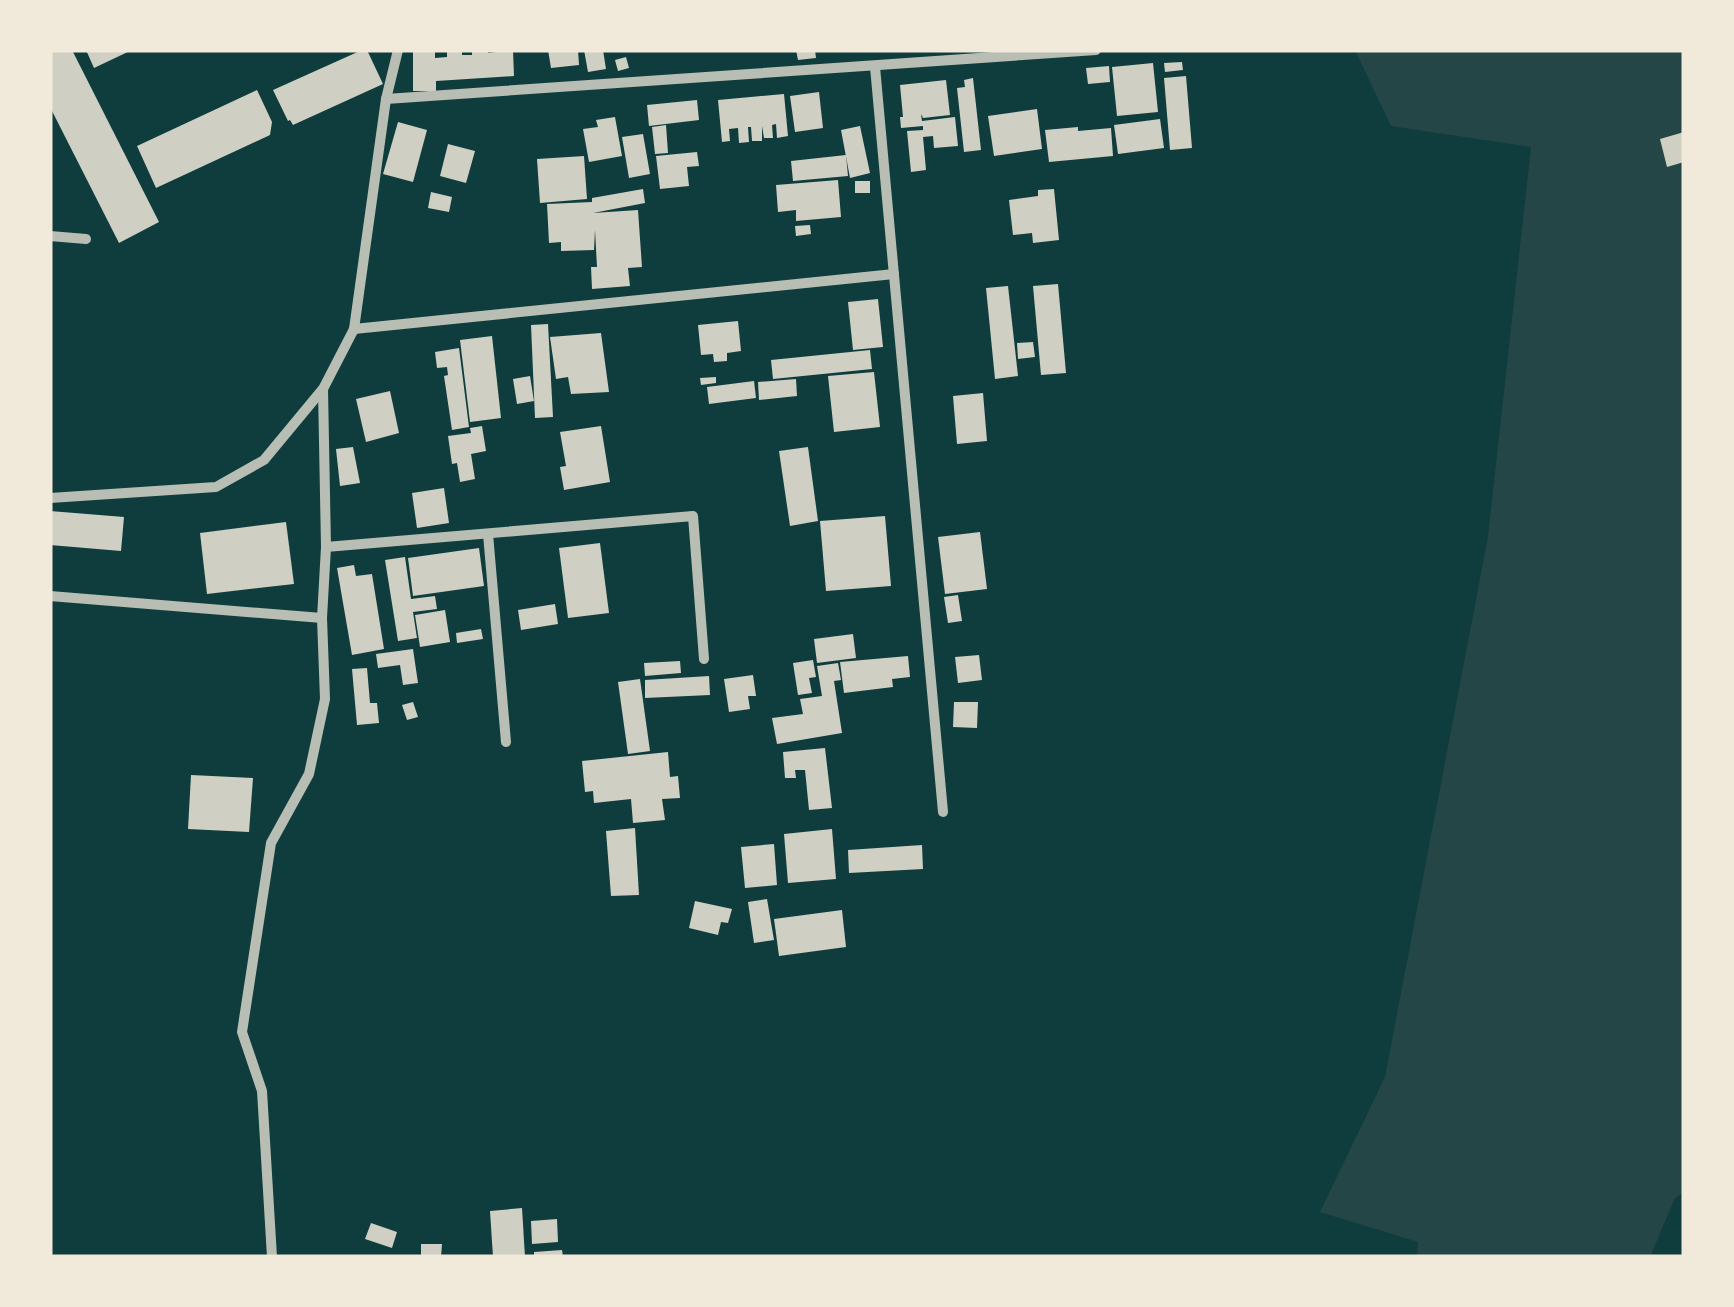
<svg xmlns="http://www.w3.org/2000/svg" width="1734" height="1307" font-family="'IBM Plex Sans',sans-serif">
	<rect width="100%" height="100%" fill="#0f3d3e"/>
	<polygon fill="#244646" points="1355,50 1684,50 1684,1192 1675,1198 1650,1257 1417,1257 1418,1242 1320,1212 1385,1077 1488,537 1531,147 1391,126"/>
	<g fill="#cfcfc3">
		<polygon points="50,50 72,50 159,222 119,243 50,107"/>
		<polygon points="86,50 132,50 94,68"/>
		<polygon points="362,50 367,50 383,84 293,125 290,120 288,121 273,90"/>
		<polygon points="413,50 435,50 435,58 447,57 447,50 462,50 462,55 472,55 472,50 488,50 488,53 513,50 514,76 436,81 436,91 413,91"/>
		<polygon points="548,50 578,50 579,65 551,68"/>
		<polygon points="584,50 603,50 606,69 588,72"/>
		<polygon points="796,50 815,50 816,58 798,60"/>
		<polygon points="626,57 629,68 618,71 615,60"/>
		<polygon points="1182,62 1183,70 1165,72 1164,63"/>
		<polygon points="1153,63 1158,112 1117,116 1112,67"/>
		<polygon points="1109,66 1110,82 1088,84 1086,68"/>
		<polygon points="1186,76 1192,148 1170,150 1164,78"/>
		<polygon points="973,78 981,150 964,152 957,88 965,87 964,80"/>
		<polygon points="946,80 950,115 923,118 921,114 922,121 955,117 958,146 934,148 933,136 923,137 926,170 911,172 907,131 923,130 923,126 901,128 900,117 903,117 900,85"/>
		<polygon points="257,90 272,122 270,135 156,188 137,146"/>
		<polygon points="819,92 823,128 795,132 790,96"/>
		<polygon points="784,94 788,136 777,138 776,124 772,125 773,138 764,138 762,126 762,141 752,141 751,127 748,127 749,142 739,143 738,128 729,129 730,141 722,142 718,100"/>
		<polygon points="697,100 699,120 649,126 647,105"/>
		<polygon points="1037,109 1042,149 994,156 988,116"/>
		<polygon points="615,117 622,156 589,162 583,129 598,127 596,120"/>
		<polygon points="1160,119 1164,148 1118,154 1114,125"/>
		<polygon points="398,122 427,130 413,182 383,174"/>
		<polygon points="666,125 668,153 655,154 652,127"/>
		<polygon points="860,126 870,173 850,178 841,130"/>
		<polygon points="1078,127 1078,131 1111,128 1113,156 1049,162 1045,130"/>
		<polygon points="1684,132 1684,162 1667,167 1660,139"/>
		<polygon points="643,134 650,174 629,178 622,137"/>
		<polygon points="448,144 475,151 466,183 440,176"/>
		<polygon points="697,152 699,166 687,167 689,186 660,189 656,156"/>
		<polygon points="846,155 848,176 793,181 791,161"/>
		<polygon points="584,156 587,199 540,203 537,159"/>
		<polygon points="838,180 841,217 796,221 796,210 778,212 776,185"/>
		<rect x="855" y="181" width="15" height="12"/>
		<polygon points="643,189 645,203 593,213 638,210 642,267 628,268 630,286 592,289 591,267 597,267 595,230 594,250 561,251 561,242 549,243 547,204 592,202 592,198"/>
		<polygon points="1054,189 1059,240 1033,243 1032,233 1013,235 1009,200 1038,196 1038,190"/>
		<polygon points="431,192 452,197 449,212 428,208"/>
		<polygon points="810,225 811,234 796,236 795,226"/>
		<polygon points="1058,284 1066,373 1041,375 1033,286"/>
		<polygon points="1008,286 1018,376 995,379 986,288"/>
		<polygon points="878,299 883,347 853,350 848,302"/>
		<polygon points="738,321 741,351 727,353 727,361 714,362 713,354 701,355 698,325"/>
		<polygon points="548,324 553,417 535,418 531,325"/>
		<polygon points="601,333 609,392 571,394 568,377 556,379 550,337"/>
		<polygon points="492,336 501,418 470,422 460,340"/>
		<polygon points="1033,342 1035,357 1018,359 1017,343"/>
		<polygon points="459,348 469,427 452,430 444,376 448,375 447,367 437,368 435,352"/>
		<polygon points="870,350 872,369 773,379 771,360"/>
		<polygon points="874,372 880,427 834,432 828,376"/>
		<polygon points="530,376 534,401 517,404 513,379"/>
		<polygon points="716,377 716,383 701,385 700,378"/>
		<polygon points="796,379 797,396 759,400 758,382"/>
		<polygon points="754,381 756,398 709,404 707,387"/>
		<polygon points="390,391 399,433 366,442 356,399"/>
		<polygon points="983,393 987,441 957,444 953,396"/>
		<polygon points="482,426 486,451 471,454 475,479 460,482 457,463 452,464 448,436 471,433 470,428"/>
		<polygon points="601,426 610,482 564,490 560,467 566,466 560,432"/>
		<polygon points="353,447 360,483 340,486 336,449"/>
		<polygon points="808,447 818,521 790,526 779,451"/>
		<polygon points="444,488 449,523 417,528 412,493"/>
		<polygon points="50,511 124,517 121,551 50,545"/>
		<polygon points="885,516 891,586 826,591 820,521"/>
		<polygon points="286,522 294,584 207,594 200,533"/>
		<polygon points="980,532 987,589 945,594 938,537"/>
		<polygon points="600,543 609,613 568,618 559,548"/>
		<polygon points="479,548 484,586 413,596 408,558"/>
		<polygon points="405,557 411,599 435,596 437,609 413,612 417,638 398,641 385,560"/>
		<polygon points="354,565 356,576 372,574 384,649 352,655 337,568"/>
		<polygon points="958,595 962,621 948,623 944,597"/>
		<polygon points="555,604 558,624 521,630 518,610"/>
		<polygon points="445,610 450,642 420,647 415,615"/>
		<polygon points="481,629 483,639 457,643 456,633"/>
		<polygon points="853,634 856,658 817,663 814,639"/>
		<polygon points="413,649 418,683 403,685 400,665 378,668 376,654"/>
		<polygon points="979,655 982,680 958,683 955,657"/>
		<polygon points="908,656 910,677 892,679 893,687 844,693 840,662"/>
		<polygon points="813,660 816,677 809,678 812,693 798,695 793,663"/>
		<polygon points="680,661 681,673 645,676 644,663"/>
		<polygon points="838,663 841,680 834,681 842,733 777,744 772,718 803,714 800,699 822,696 817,666"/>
		<polygon points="367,668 370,703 377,703 379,723 357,725 352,669"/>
		<polygon points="753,675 756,696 748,696 750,709 729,712 724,679"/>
		<polygon points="709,676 710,695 645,698 645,680"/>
		<polygon points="640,679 650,751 628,754 618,682"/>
		<polygon points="413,702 418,717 407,720 402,705"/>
		<polygon points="954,702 978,702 977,728 953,727"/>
		<polygon points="825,748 832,808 809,810 805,770 795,770 796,778 785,778 783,752"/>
		<polygon points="668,752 670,777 678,776 680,798 662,799 665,820 633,823 631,799 594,803 593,791 585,792 582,761"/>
		<polygon points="191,775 253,778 249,832 188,829"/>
		<polygon points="635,828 639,895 611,896 606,831"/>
		<polygon points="832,829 836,879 788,883 784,834"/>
		<polygon points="774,844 777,885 745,888 741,847"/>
		<polygon points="922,845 923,869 849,873 848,850"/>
		<polygon points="767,899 774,940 754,943 748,902"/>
		<polygon points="695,901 732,909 728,923 721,922 718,935 689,928"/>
		<polygon points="842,910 846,947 779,956 774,919"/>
		<polygon points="522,1208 525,1257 493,1257 490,1211"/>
		<polygon points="557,1219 558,1242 532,1244 531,1221"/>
		<polygon points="371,1223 397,1232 392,1248 365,1239"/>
		<polygon points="421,1244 442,1244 441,1257 421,1257"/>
		<polygon points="562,1250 563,1257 534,1257 534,1252"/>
	</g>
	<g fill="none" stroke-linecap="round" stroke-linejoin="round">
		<g stroke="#b8beb3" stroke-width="10">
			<polyline points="875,67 943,812"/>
			<polyline points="386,99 1096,50"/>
			<polyline points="50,236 86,239"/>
			<polyline points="354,329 894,274"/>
			<polyline points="50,498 216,487 264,460 322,390"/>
			<polyline points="488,534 506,742"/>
			<polyline points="326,547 693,516 704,659"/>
			<polyline points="50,596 322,618"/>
			<polyline points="272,1257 262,1091 242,1032 271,843 309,774 325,699 322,618 326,547 323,389 354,329 386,99 398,50"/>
		</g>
	</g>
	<rect width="1734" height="1307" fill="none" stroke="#f1e9da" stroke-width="105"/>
</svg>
